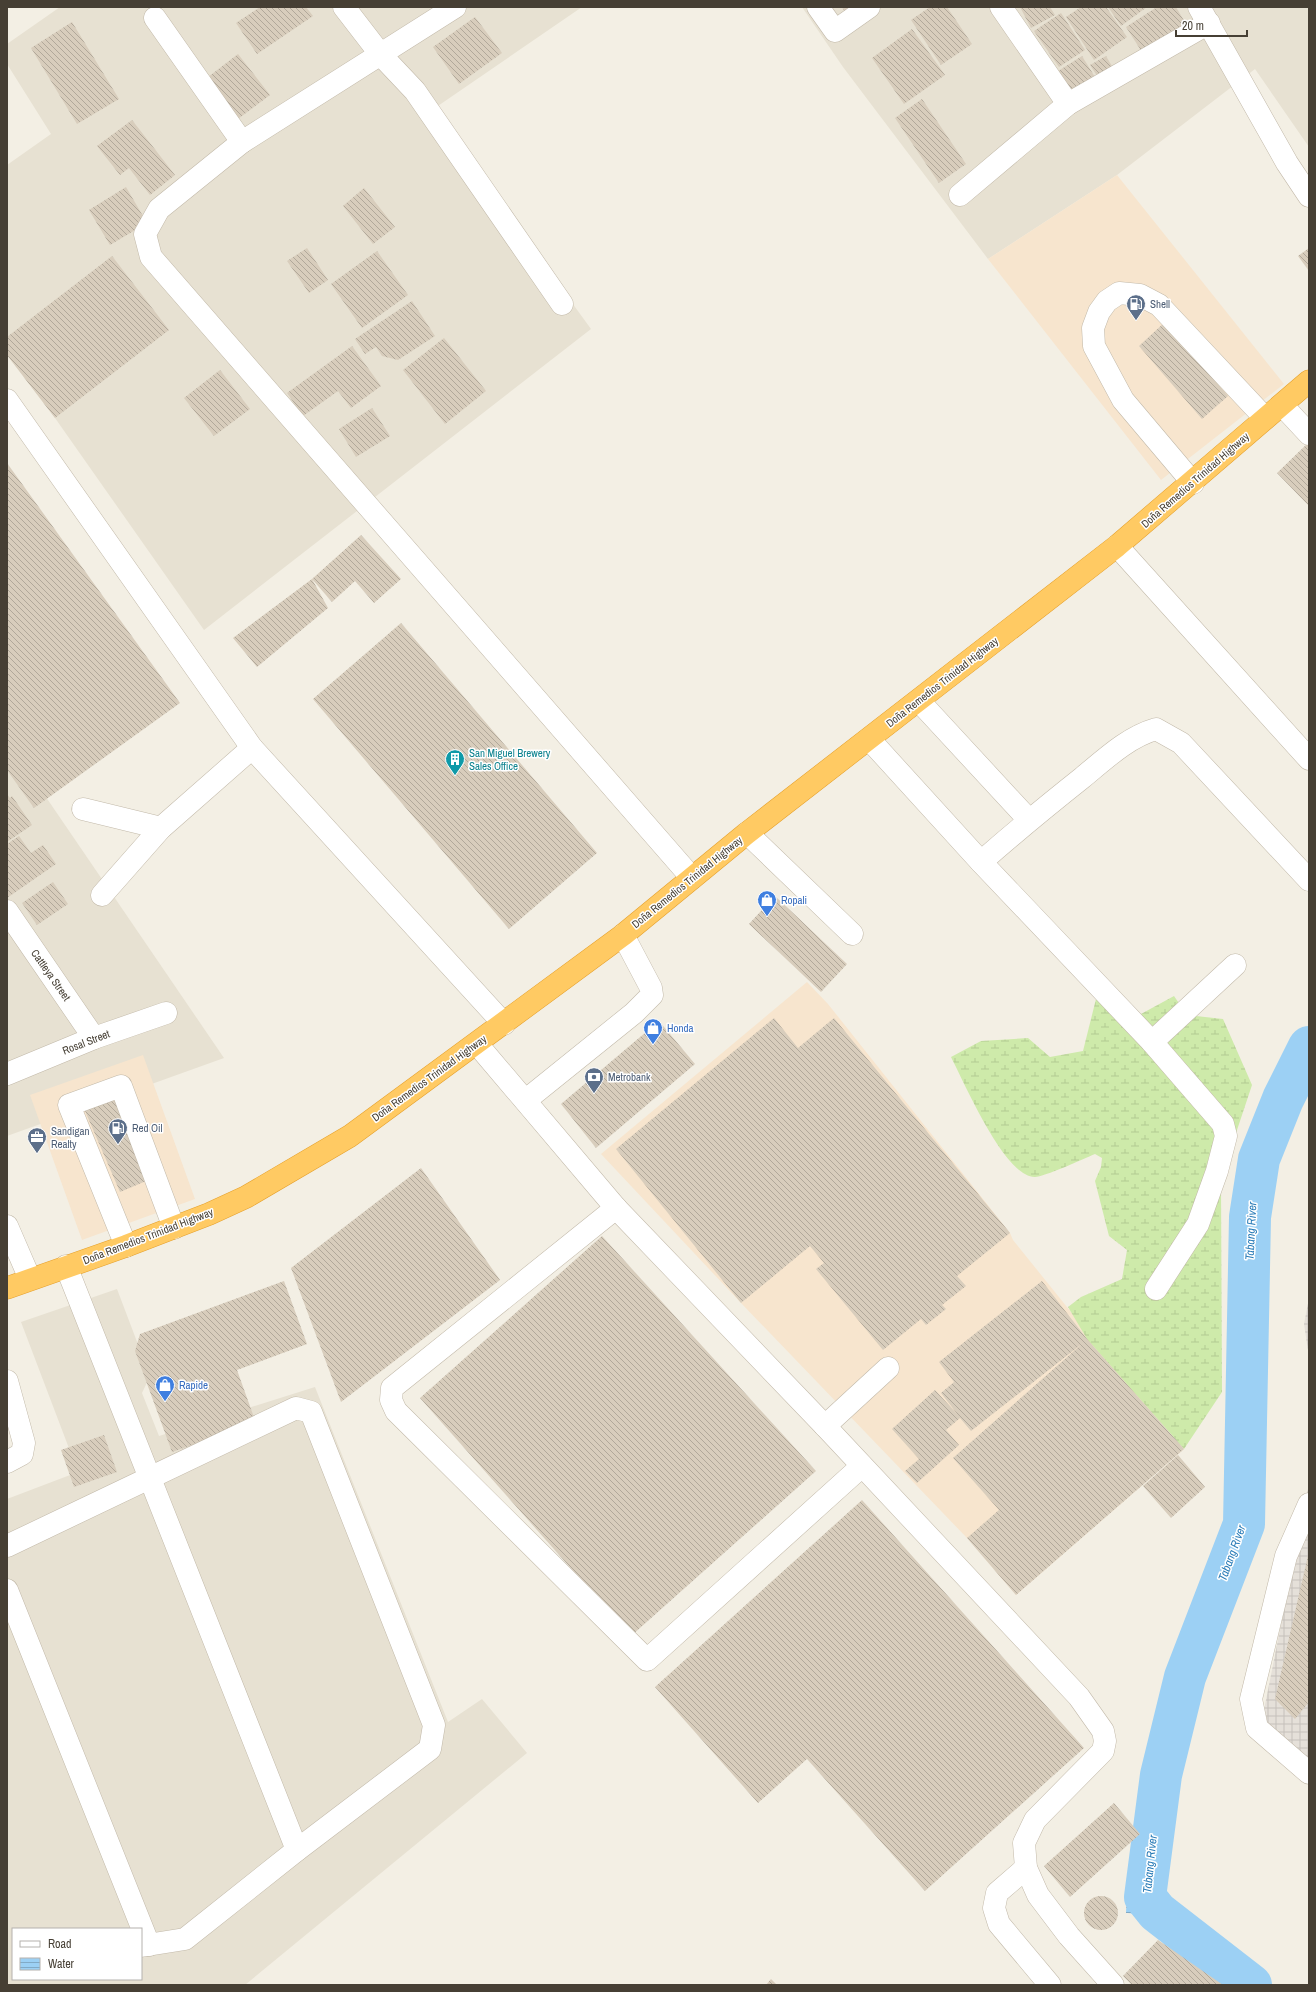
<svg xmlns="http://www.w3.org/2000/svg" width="1316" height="1992" font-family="'Archivo Narrow',sans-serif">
	<defs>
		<pattern id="industrial-grid" width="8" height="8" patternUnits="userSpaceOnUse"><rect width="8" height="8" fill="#e5e0d9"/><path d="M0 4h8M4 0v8" fill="none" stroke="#c6c1bb"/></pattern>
		<pattern id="wetland-marsh" width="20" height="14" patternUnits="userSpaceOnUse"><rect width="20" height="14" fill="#ceeaaa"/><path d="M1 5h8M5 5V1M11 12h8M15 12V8" fill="none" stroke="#b2ca93"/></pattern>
		<pattern id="water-rules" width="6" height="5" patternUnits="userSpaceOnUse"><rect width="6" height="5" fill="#9cd0f4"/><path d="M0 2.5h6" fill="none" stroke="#81aac6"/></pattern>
		<pattern id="building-back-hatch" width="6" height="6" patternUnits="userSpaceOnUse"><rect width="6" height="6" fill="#d8cdbc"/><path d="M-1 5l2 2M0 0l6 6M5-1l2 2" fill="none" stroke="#b1a89a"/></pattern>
	</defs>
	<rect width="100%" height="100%" fill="#f3efe4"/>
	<g fill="#e7e1d2" fill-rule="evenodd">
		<polygon points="60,7 582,7 432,110 591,329 204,630 55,418 7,355 7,165 51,134 7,64 7,44"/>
		<polygon points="802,7 1309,7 1309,147 1255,69 1117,175 988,259 843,67"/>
		<polygon points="7,740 224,1058 7,1136"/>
		<path d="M117,1289L150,1376L142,1393L159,1436L315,1387L448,1722L482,1699L527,1753L245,1985H7V1499L78,1472L21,1322ZM13,1929H141V1979H13Z"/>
	</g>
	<g fill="#f7e5ce">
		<polygon points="1117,175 1284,384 1161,480 988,259"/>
		<polygon points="807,982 828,1004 1010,1233 1013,1240 1166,1430 1184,1449 1016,1595 967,1538 741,1303 601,1154"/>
		<polygon points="143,1055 195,1199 82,1240 30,1095"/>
	</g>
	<g fill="url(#industrial-grid)">
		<polygon points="1309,1298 1309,1357 1304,1324"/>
		<polygon points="1309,1484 1309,1764 1261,1725"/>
	</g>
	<path fill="url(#wetland-marsh)" d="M1099,987L1130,1020L1174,996L1187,1015L1223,1019L1252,1085L1233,1142L1221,1184L1222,1392L1184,1449L1087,1339L1068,1307L1081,1297L1122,1279L1127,1250L1109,1236L1095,1181L1101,1167L1102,1158L1095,1154C1083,1159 1044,1177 1035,1177C1005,1178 964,1082 951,1057L981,1041L1028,1038L1050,1057L1083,1051Z"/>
	<path fill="url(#water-rules)" d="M1145,1843L1144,1854L1147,1859L1145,1866H1147C1144,1872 1141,1885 1143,1892C1147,1899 1152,1901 1152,1909H1161C1171,1922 1177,1920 1189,1928C1207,1939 1215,1954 1224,1972L1201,1960L1188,1950V1945C1178,1940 1161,1933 1154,1925L1146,1924C1142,1918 1134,1912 1126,1913C1126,1900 1133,1886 1129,1874L1139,1861L1140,1846Z"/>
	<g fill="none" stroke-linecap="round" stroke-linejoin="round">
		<polyline stroke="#9cd0f4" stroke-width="42" points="1251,1985 1157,1912 1145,1897 1161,1775 1185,1677 1244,1524 1250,1217 1259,1159 1283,1099 1309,1047"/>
	</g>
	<g fill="url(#building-back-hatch)">
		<polygon points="260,7 306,7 313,16 257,54 236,23"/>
		<polygon points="842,7 863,7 848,17"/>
		<polygon points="930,7 947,7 972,44 941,65 911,20"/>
		<polygon points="1020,7 1050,7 1055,15 1031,28"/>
		<polygon points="1081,7 1106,7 1127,37 1094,60 1066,17"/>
		<polygon points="1108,7 1147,7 1121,26"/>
		<polygon points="1157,7 1176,7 1186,24 1142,52 1126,27"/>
		<polygon points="1061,13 1085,50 1059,67 1034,31"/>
		<polygon points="475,17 502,53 459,84 433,47"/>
		<polygon points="72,22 119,99 77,124 31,48"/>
		<polygon points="912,29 945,75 904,104 872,58"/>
		<polygon points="238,54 270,95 230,125 199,84"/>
		<polygon points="1082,56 1098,82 1072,99 1055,73"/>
		<polygon points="1106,56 1116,73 1101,82 1090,65"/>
		<polygon points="922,99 966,164 939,183 895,118"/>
		<polygon points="132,120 175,175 150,195 129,168 120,175 97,146"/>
		<polygon points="126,187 147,223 110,245 89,210"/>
		<polygon points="364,188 395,227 373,244 343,206"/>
		<polygon points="307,248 328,280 309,293 287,261"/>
		<polygon points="1309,248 1309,271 1298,256"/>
		<polygon points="377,251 408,295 362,328 331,284"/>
		<polygon points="112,256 169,330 55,418 7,355 7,337"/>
		<polygon points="412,301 435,336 398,360 382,356 376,347 365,354 355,339"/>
		<polygon points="1165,322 1228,396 1202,419 1139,346"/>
		<polygon points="444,338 486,391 445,424 403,370"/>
		<polygon points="352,346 381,386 351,408 338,391 303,416 287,393"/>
		<polygon points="220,370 250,409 214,436 184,398"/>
		<polygon points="372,408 390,436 356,457 339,429"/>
		<polygon points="1308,443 1309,445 1309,506 1277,473"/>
		<polygon points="7,463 180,703 34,808 7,770"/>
		<polygon points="361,535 401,579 374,603 355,581 332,602 312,579 328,608 257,667 233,638 312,579"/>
		<polygon points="401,623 597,853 509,929 313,699"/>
		<polygon points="7,794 10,798 12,796 32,825 7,842"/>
		<polygon points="19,836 31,853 43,845 56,864 7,898 7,844"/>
		<polygon points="53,882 68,904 37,925 22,903"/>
		<polygon points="775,896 847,964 821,992 749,924"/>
		<polygon points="774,1018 798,1048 834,1018 1010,1233 957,1276 966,1286 942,1305 946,1309 926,1325 921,1319 883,1350 816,1269 824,1263 810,1246 741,1303 616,1149"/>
		<polygon points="659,1021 695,1064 596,1148 561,1104"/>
		<polygon points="116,1097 151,1179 120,1192 85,1111"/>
		<polygon points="421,1168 500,1280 341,1402 291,1268"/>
		<polygon points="602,1236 816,1471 631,1636 420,1398"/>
		<polygon points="284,1281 307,1344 237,1370 256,1423 172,1452 135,1351 140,1334"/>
		<polygon points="1042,1281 1087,1339 1184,1449 1016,1595 967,1538 999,1510 953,1458 1083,1343 971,1431 960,1418 946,1430 959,1445 917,1483 905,1471 919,1459 892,1429 935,1390 958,1415 941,1393 954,1382 939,1362"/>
		<polygon points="104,1435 117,1472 74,1487 61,1450"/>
		<polygon points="1178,1455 1205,1487 1171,1518 1143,1486"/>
		<polygon points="862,1500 1084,1748 925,1891 807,1759 758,1803 655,1687"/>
		<polygon points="1309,1551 1309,1702 1295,1719 1275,1699"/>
		<polygon points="1114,1803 1140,1834 1070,1897 1044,1866"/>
		<circle cx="1101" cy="1913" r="17"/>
		<polygon points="1158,1940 1223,1985 1132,1985 1123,1976"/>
		<polygon points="771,1979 777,1985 766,1985"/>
	</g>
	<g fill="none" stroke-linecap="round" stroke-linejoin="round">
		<g stroke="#c2b9a9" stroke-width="23">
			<g id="minor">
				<polyline points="344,7 381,55 415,91 562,304"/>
				<polyline points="455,7 242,142 159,209 145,234 151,257 692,878"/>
				<polyline points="818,7 835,31 869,7"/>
				<polyline points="1001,7 1068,104"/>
				<polyline points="1199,7 1287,163 1309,196"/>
				<polyline points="155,18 242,142"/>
				<polyline points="960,195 1068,104 1209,23"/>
				<polyline points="7,400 252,748 504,1024"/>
				<polyline points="1282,405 1309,434"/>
				<polyline points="1193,483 1123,400 1094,346 1093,328 1099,312 1107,301 1119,293 1140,295 1159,305 1265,418"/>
				<polyline points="1117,546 1309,759"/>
				<polyline points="919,701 1029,820"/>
				<polyline points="869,739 981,862 1152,1042 1223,1124 1226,1136 1217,1171 1198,1224 1156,1289"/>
				<polyline points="83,809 161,828"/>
				<polyline points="747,833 852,934"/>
				<path d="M981,862C1014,833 1048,805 1082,778C1105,759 1128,737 1156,729L1181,743L1309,880"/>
				<polyline points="102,895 161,828 252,748"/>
				<polyline points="7,911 94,1038"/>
				<polyline points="1152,1042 1235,965"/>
				<polyline points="477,1044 616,1208 825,1426 1079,1697 1103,1731 1105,1741 1103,1751 1035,1820 1024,1843 1026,1868 1038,1895 1069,1936 1113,1985"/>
				<polyline points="7,1074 94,1038 166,1013"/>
				<polyline points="526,1100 634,1013 652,995 651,988 623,935"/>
				<polyline points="616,1208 392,1388 391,1400 396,1411 647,1660 862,1466"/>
				<polyline points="7,1226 30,1279"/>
				<polyline points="126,1246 69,1105 121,1086 174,1228"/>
				<polyline points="66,1266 297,1850"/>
				<polyline points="7,1381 24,1443 22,1454 7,1462"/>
				<polyline points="825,1426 888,1368"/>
				<polyline points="1309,1504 1286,1556 1251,1699 1257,1728 1309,1773"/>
				<polyline points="7,1546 296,1408 311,1412 434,1725 430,1749 297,1850 185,1939 141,1946"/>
				<polyline points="7,1590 149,1945"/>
				<polyline points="1026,1868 997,1893 994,1908 999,1924 1050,1985"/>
			</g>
		</g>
		<g stroke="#e5a02c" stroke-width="23">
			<polyline id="highway" points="7,1288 126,1246 209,1214 246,1197 350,1136 623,935 747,833 1117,546 1309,381"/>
		</g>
		<use href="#minor" stroke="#fff" stroke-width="22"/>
		<use href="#highway" stroke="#ffca63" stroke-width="22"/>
	</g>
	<defs>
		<g id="fuel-pin" transform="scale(1)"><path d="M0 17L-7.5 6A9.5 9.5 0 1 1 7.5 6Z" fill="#5c6f8a" stroke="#fff"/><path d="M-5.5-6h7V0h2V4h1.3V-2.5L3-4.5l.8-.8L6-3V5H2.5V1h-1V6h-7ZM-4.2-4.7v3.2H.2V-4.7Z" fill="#fff"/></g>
		<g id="building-pin" transform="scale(1)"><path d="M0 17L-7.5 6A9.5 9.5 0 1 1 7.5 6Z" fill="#0f9aa8" stroke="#fff"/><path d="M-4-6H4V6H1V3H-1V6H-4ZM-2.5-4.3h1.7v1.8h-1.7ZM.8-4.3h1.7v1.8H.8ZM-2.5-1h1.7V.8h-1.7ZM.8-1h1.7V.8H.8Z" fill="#fff"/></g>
		<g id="shop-pin" transform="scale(1)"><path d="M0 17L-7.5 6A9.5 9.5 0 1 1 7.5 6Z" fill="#3f7fe0" stroke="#fff"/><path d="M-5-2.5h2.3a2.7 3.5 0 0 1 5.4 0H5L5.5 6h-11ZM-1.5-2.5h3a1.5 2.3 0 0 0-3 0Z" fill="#fff"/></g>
		<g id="bank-pin" transform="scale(1)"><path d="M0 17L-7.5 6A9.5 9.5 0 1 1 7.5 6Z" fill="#5c6f8a" stroke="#fff"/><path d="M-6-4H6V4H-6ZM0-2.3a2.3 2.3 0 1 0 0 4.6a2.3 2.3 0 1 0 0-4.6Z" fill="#fff"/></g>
		<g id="office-pin" transform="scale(1)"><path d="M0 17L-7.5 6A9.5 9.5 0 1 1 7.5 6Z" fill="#5c6f8a" stroke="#fff"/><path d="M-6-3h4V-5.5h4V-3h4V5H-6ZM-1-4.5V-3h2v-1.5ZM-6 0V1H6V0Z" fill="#fff"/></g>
	</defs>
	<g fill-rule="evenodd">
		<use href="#fuel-pin" x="1136" y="304"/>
		<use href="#building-pin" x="455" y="759"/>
		<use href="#shop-pin" x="767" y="900"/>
		<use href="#shop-pin" x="653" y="1028"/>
		<use href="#bank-pin" x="594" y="1077"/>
		<use href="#fuel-pin" x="118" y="1128"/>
		<use href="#office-pin" x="37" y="1137"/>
		<use href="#shop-pin" x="165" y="1385"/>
	</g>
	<g text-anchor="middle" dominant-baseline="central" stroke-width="3" stroke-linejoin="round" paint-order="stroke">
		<g font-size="11" fill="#4e5e75" stroke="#fff" text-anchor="start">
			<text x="1150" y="304">Shell</text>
			<text x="608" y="1077">Metrobank</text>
			<text x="132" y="1128">Red Oil</text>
			<text x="51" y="1131">Sandigan<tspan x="51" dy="13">Realty</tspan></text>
		</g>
		<g font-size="11" fill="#463f34" stroke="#fff">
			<text transform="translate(1195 480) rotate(-41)">Doña Remedios Trinidad Highway</text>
			<text transform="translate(942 682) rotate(-38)">Doña Remedios Trinidad Highway</text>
			<text transform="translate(687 882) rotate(-39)">Doña Remedios Trinidad Highway</text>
			<text transform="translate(51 975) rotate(55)">Cattleya Street</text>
			<text transform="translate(86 1042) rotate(-21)">Rosal Street</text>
			<text transform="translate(429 1078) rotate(-36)">Doña Remedios Trinidad Highway</text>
			<text transform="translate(148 1236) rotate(-21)">Doña Remedios Trinidad Highway</text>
		</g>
		<g font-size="11" fill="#0d838f" stroke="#fff" text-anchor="start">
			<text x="469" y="753">San Miguel Brewery<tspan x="469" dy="13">Sales Office</tspan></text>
		</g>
		<g font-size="11" fill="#366cbe" stroke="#fff" text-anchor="start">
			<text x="781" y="900">Ropali</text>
			<text x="667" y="1028">Honda</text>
			<text x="179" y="1385">Rapide</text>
		</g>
		<g font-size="12" font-style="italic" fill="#287bb7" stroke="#fff">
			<text transform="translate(1251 1231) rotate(-87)">Tabang River</text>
			<text transform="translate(1232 1553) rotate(-70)">Tabang River</text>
			<text transform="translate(1150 1864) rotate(-84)">Tabang River</text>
		</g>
	</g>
	<rect width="1316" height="1992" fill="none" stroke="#463f34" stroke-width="16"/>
	<rect x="12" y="1928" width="130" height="52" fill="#ffffff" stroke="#b5b2ae"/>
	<rect x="20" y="1941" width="20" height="6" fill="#ffffff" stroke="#b5b2ae"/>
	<text x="48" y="1948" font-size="12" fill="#463f34">Road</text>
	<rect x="20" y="1958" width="20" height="12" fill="url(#water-rules)" stroke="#b5b2ae"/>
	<text x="48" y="1968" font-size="12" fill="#463f34">Water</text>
	<path d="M1176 30v6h71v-6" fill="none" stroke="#463f34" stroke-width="2"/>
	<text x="1182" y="30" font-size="12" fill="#463f34" stroke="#ffffff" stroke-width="3" paint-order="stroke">20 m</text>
</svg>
